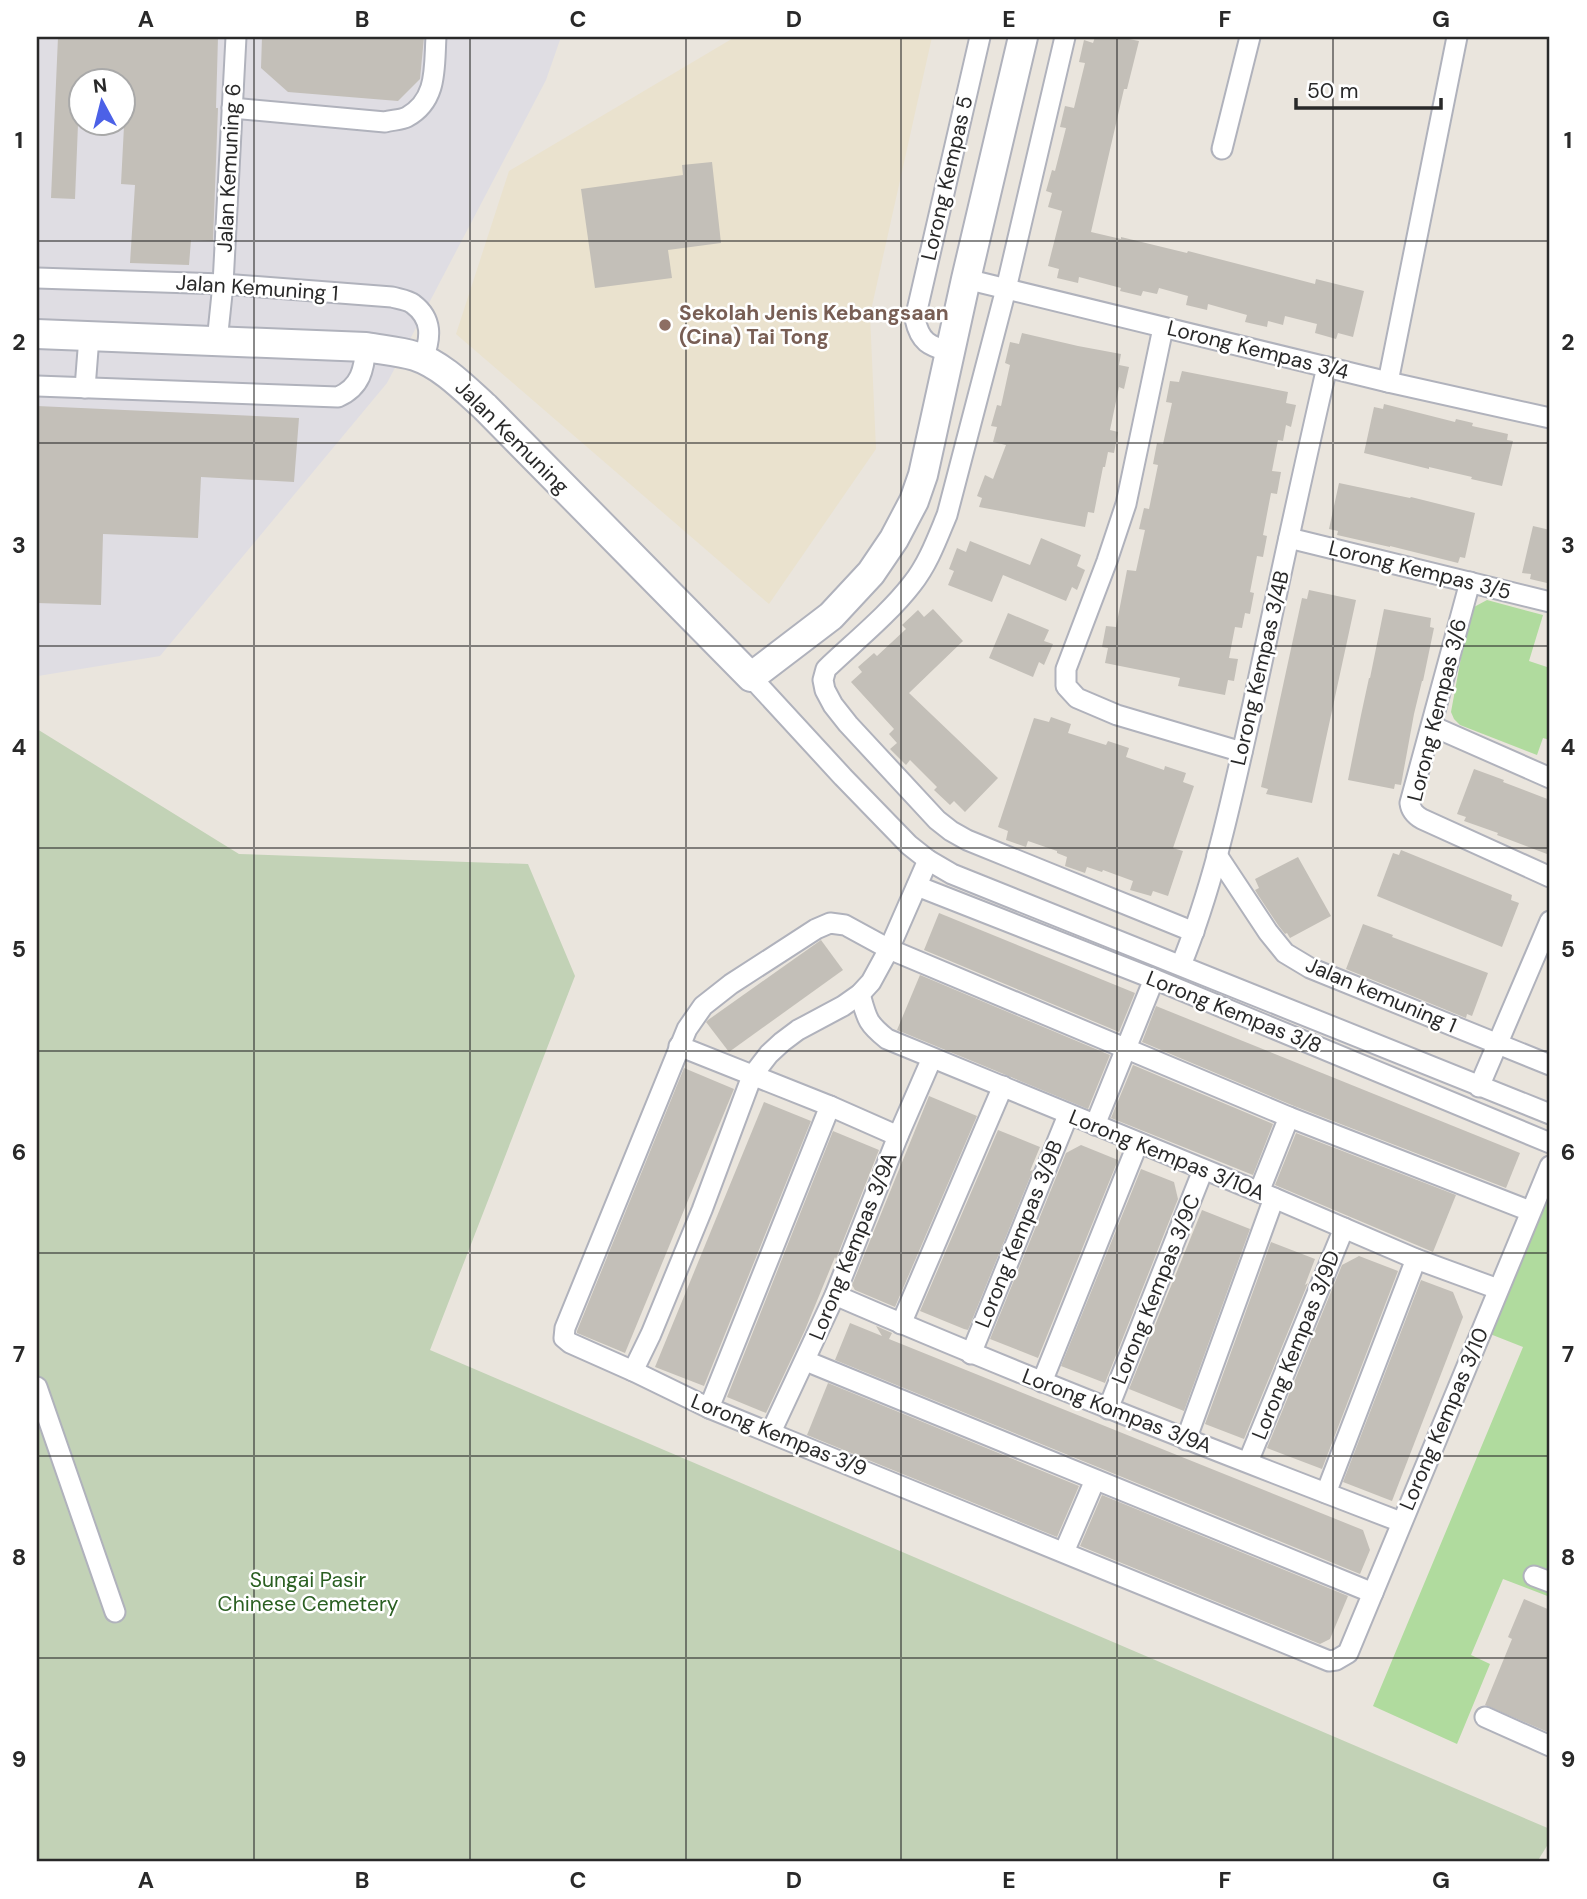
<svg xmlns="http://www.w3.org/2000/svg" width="1587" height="1899" font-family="'DM Sans',sans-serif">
	<rect width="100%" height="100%" fill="#eae5dd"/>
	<path fill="#dfdde3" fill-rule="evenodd" d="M37,37H561L546,80L387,383L160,656L38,676ZM80,80H122V122H80Z"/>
	<polygon fill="#eae2ce" points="735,37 932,37 870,315 876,449 769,604 456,334 509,171"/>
	<g fill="#b0db9e">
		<polygon points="1487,600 1543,615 1529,661 1550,668 1550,740 1543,738 1537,755 1460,725 1454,719 1451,712 1469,614 1474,607"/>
		<polygon points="1550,1182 1550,1597 1503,1579 1471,1655 1490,1664 1457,1744 1373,1706 1523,1347 1485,1332"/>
	</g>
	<polygon fill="#c2d2b6" points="37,729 239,854 528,864 575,976 430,1350 1550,1829 1550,1841 1537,1862 37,1862"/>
	<g fill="#c3bfb8">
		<polygon points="58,37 218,37 216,108 218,108 213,241 191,240 189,265 130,263 135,185 121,184 124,126 122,126 122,80 80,80 80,124 78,124 75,199 51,198"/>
		<polygon points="262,37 424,37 420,79 398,101 288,92 261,68"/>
		<polygon points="1095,37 1119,37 1139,41 1127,89 1124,89 1091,232 1121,239 1121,237 1187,253 1188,251 1315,284 1316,279 1364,291 1353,337 1338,333 1336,339 1315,333 1317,324 1285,316 1283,325 1268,321 1267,327 1245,322 1247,315 1208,304 1207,310 1186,305 1188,296 1159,288 1157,294 1143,291 1141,296 1120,291 1121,288 1079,277 1078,283 1057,278 1059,269 1048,266 1062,211 1048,207 1052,193 1046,191 1052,170 1055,171 1066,128 1060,127 1065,106 1074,108 1085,63 1079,62 1084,40 1093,43"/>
		<polygon points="712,162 721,243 668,250 672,278 595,288 581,189 683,175 682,165"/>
		<polygon points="1022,333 1078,346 1121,354 1119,365 1129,367 1124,389 1119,387 1110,430 1118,432 1114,453 1108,452 1105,467 1103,467 1094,513 1088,512 1085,527 979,507 982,498 977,496 985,475 993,479 1006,445 993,442 997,427 991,426 997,405 1001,406 1010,365 1005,363 1010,342 1019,344"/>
		<polygon points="1182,371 1288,392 1286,403 1296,405 1291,427 1286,425 1283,441 1278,440 1272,471 1281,472 1277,494 1271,493 1263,535 1267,536 1263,557 1257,556 1250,592 1254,593 1250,614 1245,613 1242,628 1235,627 1229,658 1238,659 1234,681 1228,680 1225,695 1178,686 1180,678 1105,663 1108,648 1102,647 1106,626 1116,627 1127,570 1136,571 1145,530 1139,529 1144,508 1149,509 1158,465 1153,464 1157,443 1163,444 1172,403 1166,402 1170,381 1179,382"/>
		<polygon points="1384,404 1455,422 1456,419 1473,423 1472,426 1508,434 1507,440 1513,441 1502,486 1471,479 1472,477 1429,467 1429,469 1364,453 1374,407 1383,409"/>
		<polygon points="37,406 299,418 294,482 201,477 198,538 103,534 101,605 37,603"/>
		<polygon points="1339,483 1410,498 1411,497 1475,513 1465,558 1460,557 1458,563 1390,546 1390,547 1337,535 1338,531 1329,529"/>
		<polygon points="1533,526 1550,530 1550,577 1548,577 1547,583 1530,579 1531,574 1522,573"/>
		<polygon points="1041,538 1081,555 1077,566 1085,570 1077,590 1072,587 1066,601 1003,575 992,602 948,585 954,571 949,569 957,548 966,552 970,541 1030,565"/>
		<polygon points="1309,590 1356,600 1312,803 1266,794 1268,789 1261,787 1302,598 1307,599"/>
		<polygon points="933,609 963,641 909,693 998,778 965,812 954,801 950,805 934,790 937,787 910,760 906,765 890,749 897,743 889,734 894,729 851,682 862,672 858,667 874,653 877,656 906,629 902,625 918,610 924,617"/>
		<polygon points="1384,609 1431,618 1430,627 1434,628 1423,681 1422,681 1414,714 1401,785 1395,784 1394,789 1348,780 1361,715 1369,678 1370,678"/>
		<polygon points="1008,613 1049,630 1044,641 1053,644 1044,665 1039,662 1033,677 989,658"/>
		<polygon points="1051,717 1071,724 1068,733 1106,745 1108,741 1129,748 1126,757 1164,770 1165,766 1186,773 1183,782 1194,786 1173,848 1183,851 1168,896 1153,891 1151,896 1130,890 1133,881 1103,870 1102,872 1087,867 1085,873 1065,866 1067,857 1057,853 1057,851 1028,841 1026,847 1006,840 1008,831 998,827 1034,718 1049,722"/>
		<polygon points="1474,769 1504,780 1503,782 1550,800 1550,844 1547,854 1497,835 1498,833 1464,821 1466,817 1457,814"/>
		<polygon points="1401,850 1512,895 1511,900 1519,903 1502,947 1377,896 1393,853 1399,855"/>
		<polygon points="1298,857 1331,916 1290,938 1287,933 1285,934 1278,925 1258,895 1255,890 1259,888 1255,879"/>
		<polygon points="939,913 1135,993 1119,1032 924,950"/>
		<polygon points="1363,924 1393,935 1392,937 1488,973 1472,1016 1467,1014 1466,1018 1346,969"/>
		<polygon points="821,940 843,970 729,1052 706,1022 708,1020"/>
		<polygon points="920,975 1110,1055 1088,1109 897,1030"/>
		<polygon points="1156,1006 1520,1153 1506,1188 1294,1106 1142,1042"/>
		<polygon points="1133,1065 1273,1124 1253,1175 1111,1118"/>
		<polygon points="684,1068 734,1089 625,1353 577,1333 577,1331"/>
		<polygon points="929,1096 977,1116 895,1307 855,1290 852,1285"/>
		<polygon points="764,1102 811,1121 704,1386 655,1367"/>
		<polygon points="998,1130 1040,1147 1030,1171 1033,1170 968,1330 964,1329 920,1311"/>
		<polygon points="833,1131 879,1150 836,1259 835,1257 805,1330 766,1413 727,1397"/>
		<polygon points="1296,1133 1456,1195 1433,1252 1275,1185"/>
		<polygon points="1081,1145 1118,1160 1038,1358 990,1339 1066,1153"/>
		<polygon points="1141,1169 1174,1182 1178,1199 1105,1383 1061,1366"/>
		<polygon points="1202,1210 1250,1229 1184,1411 1129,1389"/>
		<polygon points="1271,1242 1315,1259 1305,1285 1308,1283 1244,1439 1205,1424"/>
		<polygon points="1359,1256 1398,1271 1322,1469 1267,1448 1342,1265"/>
		<polygon points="1421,1280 1453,1292 1463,1317 1392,1501 1343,1482"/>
		<polygon points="850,1323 882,1336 876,1326 892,1333 889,1339 1363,1530 1370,1550 1360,1574 835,1360"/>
		<polygon points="828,1383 1079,1486 1057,1537 807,1435"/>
		<polygon points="1102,1495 1348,1596 1330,1639 1320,1644 1080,1546"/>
		<polygon points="1524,1599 1550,1610 1550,1733 1485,1705 1512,1639 1508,1637"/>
	</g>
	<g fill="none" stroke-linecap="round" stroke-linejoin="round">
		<g stroke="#b0b2bc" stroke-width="23">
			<g id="street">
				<path d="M1065,37L1006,289L947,515C937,539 928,564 912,584C889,614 853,643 826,669L823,680L825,690L833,705L848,724L937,820L951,831L967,840L1194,932"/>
				<path d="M232,108L385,122C392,120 401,120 407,117C438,100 434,67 436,37"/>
				<polyline points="1222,149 1250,37"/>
				<path d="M37,278L223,284L392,297C399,299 408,300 413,304C433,319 431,338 423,359"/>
				<polyline points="966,279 1388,382 1550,418"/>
				<polyline points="1163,328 1126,504 1107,561 1066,669 1066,686 1077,698 1117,715 1242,752"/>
				<polyline points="217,342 223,284 236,37"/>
				<path d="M950,352C929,346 920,342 915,319L980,37"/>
				<polyline points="1388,382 1457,37"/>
				<path d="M37,386L338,397C361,387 364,369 366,347"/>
				<polyline points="85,388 89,337"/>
				<polyline points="1289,538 1550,602"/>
				<path d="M1470,582L1410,803C1411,811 1415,815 1422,819L1550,877"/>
				<polyline points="751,677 843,777 909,845 928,860 952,874 1550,1114"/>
				<polyline points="1432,726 1550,778"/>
				<polyline points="1217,855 1268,932 1285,953 1310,968 1550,1065"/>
				<polyline points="917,886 1154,979 1550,1143"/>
				<path d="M1181,965C1215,882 1233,792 1253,704C1277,592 1301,479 1327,367"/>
				<path d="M860,994C867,1019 867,1023 887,1039L1274,1198L1416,1259L1498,1289"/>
				<polyline points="679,1046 830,1106 898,1136"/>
				<polyline points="1479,1087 1550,921"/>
				<polyline points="1095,1125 1154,979"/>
				<polyline points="1259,1192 1289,1117"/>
				<polyline points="1530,1211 1289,1117 889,949 845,925 830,923 816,929 731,984 703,1006 687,1029 565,1328 564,1338 570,1343 633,1371 709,1408 1329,1661 1336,1660 1348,1653 1550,1166"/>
				<path d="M835,1295C1022,1376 1211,1449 1401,1522"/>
				<polyline points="901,1324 1003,1086"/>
				<polyline points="971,1354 1068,1115"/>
				<polyline points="806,1361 1373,1593"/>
				<polyline points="633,1371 651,1334 702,1210 752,1076 769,1054 782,1042 798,1030 843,1006 860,994 871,982 889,949 928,860"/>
				<polyline points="1042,1382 1138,1143"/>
				<polyline points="37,1387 115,1612"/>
				<polyline points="709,1408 830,1106"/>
				<polyline points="1108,1409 1203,1170"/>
				<polyline points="771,1432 835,1295 898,1136 932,1058"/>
				<polyline points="1186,1440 1274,1198"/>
				<polyline points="1248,1462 1344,1228"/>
				<polyline points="1326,1493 1416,1259"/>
				<polyline points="1064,1552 1095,1480"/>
				<polyline points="1534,1576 1550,1582"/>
				<polyline points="1485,1717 1550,1746"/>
			</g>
		</g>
		<g stroke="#b0b2bc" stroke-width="32">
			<path id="secondary" d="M37,334L366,347C382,350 399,351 415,356C442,365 464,388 485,407L751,677L831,616L871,573L894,539L914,501L923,475L966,279L1023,37"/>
		</g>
		<use href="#street" stroke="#fff" stroke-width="19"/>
		<use href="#secondary" stroke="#fff" stroke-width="28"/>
	</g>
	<path fill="none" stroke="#292929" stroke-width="2" stroke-opacity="0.55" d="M254,37V1862M470,37V1862M686,37V1862M901,37V1862M1117,37V1862M1333,37V1862M37,241H1550M37,443H1550M37,646H1550M37,848H1550M37,1051H1550M37,1253H1550M37,1456H1550M37,1658H1550"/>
	<circle fill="#8d6e63" stroke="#fff" stroke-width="2.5" cx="665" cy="325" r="7"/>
	<g text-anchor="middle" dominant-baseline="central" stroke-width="5" stroke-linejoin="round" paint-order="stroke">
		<g font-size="21" fill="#292929" stroke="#fff">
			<text transform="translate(229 168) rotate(-87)">Jalan Kemuning 6</text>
			<text transform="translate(947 178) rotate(-77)">Lorong Kempas 5</text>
			<text transform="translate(257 288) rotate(4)">Jalan Kemuning 1</text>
			<text transform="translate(1258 350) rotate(14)">Lorong Kempas 3/4</text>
			<text transform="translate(512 437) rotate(45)">Jalan Kemuning</text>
			<text transform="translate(1420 570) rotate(14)">Lorong Kempas 3/5</text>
			<text transform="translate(1260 668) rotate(-77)">Lorong Kempas 3/4B</text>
			<text transform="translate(1437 710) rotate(-76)">Lorong Kempas 3/6</text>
			<text transform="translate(1381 995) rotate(23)">Jalan kemuning 1</text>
			<text transform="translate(1234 1012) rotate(22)">Lorong Kempas 3/8</text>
			<text transform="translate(1167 1155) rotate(22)">Lorong Kempas 3/10A</text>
			<text transform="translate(1019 1234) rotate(-68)">Lorong Kempas 3/9B</text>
			<text transform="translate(853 1246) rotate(-68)">Lorong Kempas 3/9A</text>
			<text transform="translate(1156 1289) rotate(-68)">Lorong Kempas 3/9C</text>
			<text transform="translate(1296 1345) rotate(-68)">Lorong Kempas 3/9D</text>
			<text transform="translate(1117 1411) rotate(21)">Lorong Kompas 3/9A</text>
			<text transform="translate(1444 1419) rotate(-67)">Lorong Kempas 3/10</text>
			<text transform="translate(779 1435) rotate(22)">Lorong Kempas 3/9</text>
		</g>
		<g font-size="21" font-weight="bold" fill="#785e54" stroke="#fff" text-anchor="start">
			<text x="679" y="313">Sekolah Jenis Kebangsaan<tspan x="679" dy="24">(Cina) Tai Tong</tspan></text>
		</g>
		<g font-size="21" fill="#2a5f21" stroke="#fff">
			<text x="308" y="1580">Sungai Pasir<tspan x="308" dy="24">Chinese Cemetery</tspan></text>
		</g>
	</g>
	<rect width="1587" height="1899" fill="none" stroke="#ffffff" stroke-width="77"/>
	<g transform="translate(102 102) rotate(353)"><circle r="33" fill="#ffffff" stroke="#a9a9a9" stroke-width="2"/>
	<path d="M0-5L12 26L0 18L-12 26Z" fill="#4c61e7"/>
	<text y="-10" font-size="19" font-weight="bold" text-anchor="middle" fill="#292929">N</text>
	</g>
	<path d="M1296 98v10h145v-10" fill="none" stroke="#292929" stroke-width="3.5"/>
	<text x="1307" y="98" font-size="21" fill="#292929" stroke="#ffffff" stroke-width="5" paint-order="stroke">50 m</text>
	<rect x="38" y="38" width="1510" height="1822" fill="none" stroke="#292929" stroke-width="2.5"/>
	<g font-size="23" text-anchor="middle" font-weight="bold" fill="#292929">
		<text x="146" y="27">A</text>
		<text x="362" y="27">B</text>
		<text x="578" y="27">C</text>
		<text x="794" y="27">D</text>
		<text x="1009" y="27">E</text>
		<text x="1225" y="27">F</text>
		<text x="1441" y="27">G</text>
		<text x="19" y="148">1</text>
		<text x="1568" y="148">1</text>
		<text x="19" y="350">2</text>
		<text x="1568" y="350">2</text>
		<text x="19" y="553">3</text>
		<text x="1568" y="553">3</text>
		<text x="19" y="755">4</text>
		<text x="1568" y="755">4</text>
		<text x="19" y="957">5</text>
		<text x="1568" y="957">5</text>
		<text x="19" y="1160">6</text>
		<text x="1568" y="1160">6</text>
		<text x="19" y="1362">7</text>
		<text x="1568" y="1362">7</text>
		<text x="19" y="1565">8</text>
		<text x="1568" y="1565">8</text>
		<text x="19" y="1767">9</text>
		<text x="1568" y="1767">9</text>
		<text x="146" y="1888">A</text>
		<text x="362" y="1888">B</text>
		<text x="578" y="1888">C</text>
		<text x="794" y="1888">D</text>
		<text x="1009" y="1888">E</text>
		<text x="1225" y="1888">F</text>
		<text x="1441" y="1888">G</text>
	</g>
</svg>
